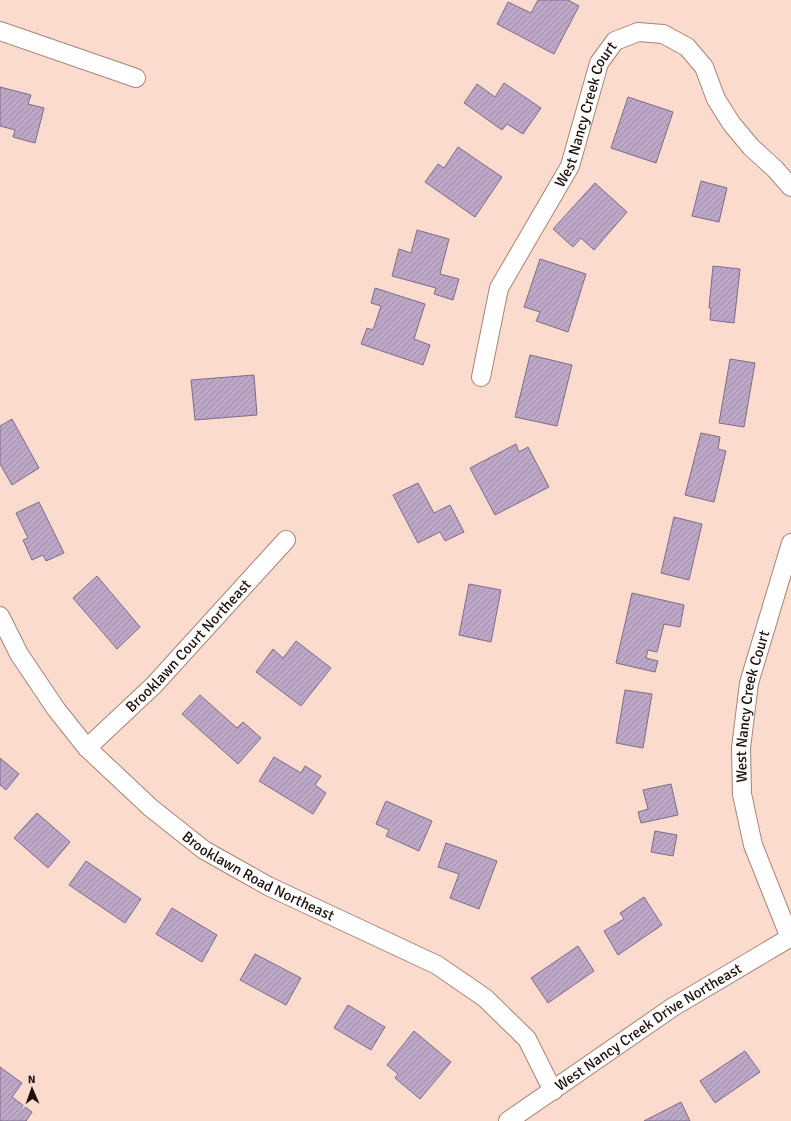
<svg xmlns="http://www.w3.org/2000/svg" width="791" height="1121" font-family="Signika,sans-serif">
	<defs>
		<pattern id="building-hatch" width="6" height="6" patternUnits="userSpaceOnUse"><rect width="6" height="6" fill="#bca7c7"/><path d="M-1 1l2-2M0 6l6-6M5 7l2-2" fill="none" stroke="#a18faa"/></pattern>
	</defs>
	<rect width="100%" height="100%" fill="#fbdbce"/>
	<g fill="url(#building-hatch)" stroke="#7e6b88">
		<polygon points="538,0 568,0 579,6 554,54 497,24 508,2 531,13"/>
		<polygon points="504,83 541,108 523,134 507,124 502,130 464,103 477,84 495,97"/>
		<polygon points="0,87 31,95 28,104 44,108 35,143 13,137 15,130 0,126"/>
		<polygon points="628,97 673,112 656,163 611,148"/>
		<polygon points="458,147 502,177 475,217 425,182 438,164 444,168"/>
		<polygon points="701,181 727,188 719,222 692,216"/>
		<polygon points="595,183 627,212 594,250 581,238 573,247 553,229"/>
		<polygon points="417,230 449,239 440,274 459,279 453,300 434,294 436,288 392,276 399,249 411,253"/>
		<polygon points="540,259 586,274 568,332 536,321 540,312 524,307"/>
		<polygon points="713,266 740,269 734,323 710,320 711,308 709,308"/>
		<polygon points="375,288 425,304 414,339 430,345 423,365 361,344 367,328 373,330 381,306 371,303"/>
		<polygon points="530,355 572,365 557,426 515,417"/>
		<polygon points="730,359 755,363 744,427 719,423"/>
		<polygon points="254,375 257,415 195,420 191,380"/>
		<polygon points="12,419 39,468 12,485 0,464 0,426"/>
		<polygon points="701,433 720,437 718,449 726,451 714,502 685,495"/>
		<polygon points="516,444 519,452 528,447 549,487 495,515 470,468"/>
		<polygon points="418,483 434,513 450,505 464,532 445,541 440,532 418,543 393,495"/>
		<polygon points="39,502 64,553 46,561 43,555 32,560 23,540 28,538 16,513"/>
		<polygon points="674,517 702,524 689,580 661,573"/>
		<polygon points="97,576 140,627 117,649 73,598"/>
		<polygon points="469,584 501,590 491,642 459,635"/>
		<polygon points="632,593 684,605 680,627 664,624 657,652 648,650 646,658 658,661 655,672 616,663"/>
		<polygon points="296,641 331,668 301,706 256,672 273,649 283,658"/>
		<polygon points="625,690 652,694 643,748 616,743"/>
		<polygon points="200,695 237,728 243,722 261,738 238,764 182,714"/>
		<polygon points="274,757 301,773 305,766 321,776 315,785 326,793 313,814 259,781"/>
		<polygon points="0,758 19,774 6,790 0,785"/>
		<polygon points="671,784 678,815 641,823 638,812 648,809 643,790"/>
		<polygon points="386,801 432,821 419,851 386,836 389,830 376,824"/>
		<polygon points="37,813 70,842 48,868 14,838"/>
		<polygon points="655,831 677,835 673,856 651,852"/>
		<polygon points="446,843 497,861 479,909 450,898 459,874 438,867"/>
		<polygon points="86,861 141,899 125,923 69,885"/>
		<polygon points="644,897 662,925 618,955 604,931 624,919 620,913"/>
		<polygon points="172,908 217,935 202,962 156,934"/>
		<polygon points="578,946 594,971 548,1003 531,978"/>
		<polygon points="255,954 301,978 286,1005 240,980"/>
		<polygon points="348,1005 385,1027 371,1050 334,1028"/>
		<polygon points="414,1031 451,1062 420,1099 395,1078 398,1074 387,1065"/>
		<polygon points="745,1051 760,1072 715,1103 700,1081"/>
		<polygon points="0,1067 22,1083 12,1097 32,1112 26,1121 0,1121"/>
		<polygon points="681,1102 690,1121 644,1121"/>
	</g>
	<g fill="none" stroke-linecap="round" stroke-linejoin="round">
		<g stroke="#a88475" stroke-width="20">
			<g id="street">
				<polyline points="0,31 136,78"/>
				<path id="s1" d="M481,377L499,288L570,166L599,63L615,41L638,32L663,34L687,47L704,67L716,99L731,123L751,147L775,169L791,187"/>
				<path id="s2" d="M0,616L19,654L56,709L87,748L151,808L204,850L268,886L437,965L485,998L527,1039L553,1091"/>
				<path id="s3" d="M87,748L154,685L286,540"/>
				<path id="s4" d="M790,938L753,845L742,794L741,748L749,683L791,543"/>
				<path id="s5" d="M508,1121L673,1007L791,937"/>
			</g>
		</g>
		<use href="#street" stroke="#fff" stroke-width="18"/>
	</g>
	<g text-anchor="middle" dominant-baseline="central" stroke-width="4" stroke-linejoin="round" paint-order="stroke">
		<g font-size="15" fill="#1f110c" stroke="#fbdbce">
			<text stroke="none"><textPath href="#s1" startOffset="286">West Nancy Creek Court</textPath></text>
			<text stroke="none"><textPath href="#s3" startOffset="144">Brooklawn Court Northeast</textPath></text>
			<text stroke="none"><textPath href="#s4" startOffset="241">West Nancy Creek Court</textPath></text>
			<text stroke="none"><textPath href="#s2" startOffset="374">Brooklawn Road Northeast</textPath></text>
			<text stroke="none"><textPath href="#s5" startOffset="169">West Nancy Creek Drive Northeast</textPath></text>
		</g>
	</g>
	<g transform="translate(32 1089) rotate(358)" stroke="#fbdbce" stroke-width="3" paint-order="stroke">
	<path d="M0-3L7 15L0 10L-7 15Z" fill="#1f110c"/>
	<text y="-6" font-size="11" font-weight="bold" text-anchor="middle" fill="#1f110c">N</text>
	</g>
</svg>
